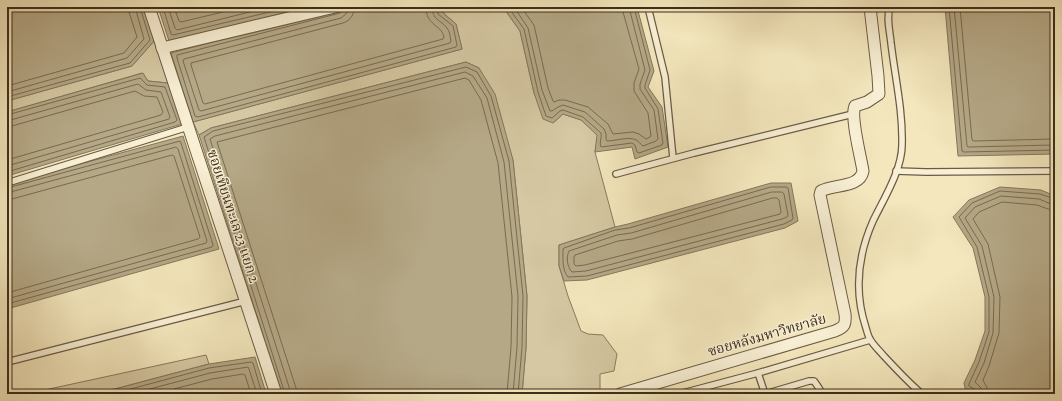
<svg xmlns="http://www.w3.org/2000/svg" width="1062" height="401" font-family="Alegreya,'Noto Serif Thai',serif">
	<rect width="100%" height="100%" fill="#f4e7bd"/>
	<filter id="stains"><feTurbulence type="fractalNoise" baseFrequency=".005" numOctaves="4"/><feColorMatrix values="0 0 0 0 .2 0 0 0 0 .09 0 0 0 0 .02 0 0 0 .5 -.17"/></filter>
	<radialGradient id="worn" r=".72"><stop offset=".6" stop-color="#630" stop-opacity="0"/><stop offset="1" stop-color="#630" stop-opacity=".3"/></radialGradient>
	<g fill="#d5c8a2" stroke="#887b5f">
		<polygon points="441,7 503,7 520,31 534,93 553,123 563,114 581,120 598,135 595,152 615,227 559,245 559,266 568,296 581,331 588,334 603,335 617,354 614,371 600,374 600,393 522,394 526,348 527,296 513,160 479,68 466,62 211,128 199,135 193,122 462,49 456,24 441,11"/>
		<polygon points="154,41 168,83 148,81 142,73 7,112 7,101 132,66"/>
		<polygon points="206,355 209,364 96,394 26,394"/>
	</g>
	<g fill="#b5a886" stroke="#85775c">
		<polygon points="7,7 144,7 154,41 132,66 7,101"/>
		<polygon points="158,7 308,7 169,41"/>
		<polygon points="346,7 441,7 441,11 456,24 462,49 193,122 171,53"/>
		<polygon points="503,7 637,7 654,71 648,87 662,107 668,147 635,159 632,147 595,152 597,135 581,120 563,114 553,123 543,119 534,93 520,31"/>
		<polygon points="945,7 1055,7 1055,154 958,156"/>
		<polygon points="466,62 479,68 495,94 513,160 527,296 526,348 522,394 282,394 199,135 211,128"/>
		<polygon points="143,73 148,81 168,83 182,124 7,176 7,112"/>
		<polygon points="183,136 219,249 7,309 7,184"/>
		<polygon points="771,183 791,183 798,221 785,228 587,280 564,281 559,266 559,245 615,227 628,224"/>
		<polygon points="1000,187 1041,190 1055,196 1055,394 976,394 965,388 964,383 975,360 985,331 985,297 973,248 953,217 969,200"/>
		<polygon points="255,357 266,393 263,394 96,394 209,364"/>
	</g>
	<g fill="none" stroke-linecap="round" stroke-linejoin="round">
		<g stroke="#786b51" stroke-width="1">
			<polyline points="163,7 171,34 173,35 291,7"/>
			<polyline points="168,7 175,28 177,30 270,7"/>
			<polyline points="174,7 179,21 181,22 244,7"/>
			<polyline points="343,7 343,11 340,13 177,55 177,58 195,116 198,117 456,47 457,45 453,26 438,14 437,7"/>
			<path d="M348,7L347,13L341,18L184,59L183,61L199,110L201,111L450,43L451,41C450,37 450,31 447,28C441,20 432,20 432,7"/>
			<path d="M354,7C354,15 351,20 343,23L191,63V65L203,103L205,104L443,39L444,37C441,24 426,26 426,7"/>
			<path d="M508,7L524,29L538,92L546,116L552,118L560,111L563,110L583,117L601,133C602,137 599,143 601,147L632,143L635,145L637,152L639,153L662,145L663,143L658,109L645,88V85L650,70L634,7"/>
			<path d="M514,7L528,28L542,90L550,111H552L558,107L563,105L585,112L604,129L606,134V139L607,141C615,141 630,136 636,140C639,141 641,145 643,146L656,141L658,139L654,110L640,89V84L645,70L629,7"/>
			<polyline points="521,7 534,25 548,88 553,101 554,102 559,100 565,100 588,107 608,124 613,134 633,132 639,134 646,139 650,137 651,136 648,113 634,91 634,83 639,69 623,12 623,7"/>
			<polyline points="949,7 962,151 964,152 1055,150"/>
			<polyline points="954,7 967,146 968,147 1055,145"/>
			<polyline points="960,7 972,140 974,141 1055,139"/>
			<polyline points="7,86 124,53 137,37 129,12 129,7"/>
			<polyline points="7,92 127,58 144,39 135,7"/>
			<polyline points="7,97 130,63 150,40 140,7"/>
			<polyline points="7,115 140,78 147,85 165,87 177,120 175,122 7,172"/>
			<polyline points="7,121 138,84 146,90 161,92 170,117 169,119 7,166"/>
			<polyline points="7,127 12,126 135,91 144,96 157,97 163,112 161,115 7,160"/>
			<path d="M771,187H786L788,188L793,218L792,220L784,224L587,276L568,277C562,270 563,259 563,249L564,248L615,230L629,228Z"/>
			<polyline points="7,188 180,141 181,143 213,245 212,247 7,304"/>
			<path d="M772,192H782L784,194L788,215L787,217L782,219L586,271L572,272C567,267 566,257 569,251L617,235L631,233Z"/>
			<polyline points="7,193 176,147 178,149 207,241 206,243 7,299"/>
			<polygon points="773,198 777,198 779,200 781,212 780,214 585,265 576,266 574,264 574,257 575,255 618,241 632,239"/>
			<polyline points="7,199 12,199 172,155 174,156 200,237 198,239 7,293"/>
			<polyline points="112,394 209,368 251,362 253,363 262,394"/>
			<polyline points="131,394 210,373 248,367 249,369 257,394"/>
			<polyline points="155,394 212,379 243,374 245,375 251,394"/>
			<polyline points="285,394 204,137 213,131 466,67 477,72 491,96 509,161 523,296 522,347 518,394"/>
			<polyline points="290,394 290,390 210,139 215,136 465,72 473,76 487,98 504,162 518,296 517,347 513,394"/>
			<polyline points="296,394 296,388 217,142 465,78 469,80 481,100 498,163 512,297 511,347 507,394"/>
			<polyline points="977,394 976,390 969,386 969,384 979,362 989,332 989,297 977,247 959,217 972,203 1000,191 1040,194 1055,199"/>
			<polyline points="982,394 981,388 975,382 984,363 993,333 994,297 982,246 965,218 975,207 1001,196 1039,199 1051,204 1055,204"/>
			<polyline points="988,394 987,388 983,380 989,366 999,333 1000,297 988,244 973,219 979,212 1002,202 1037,205 1048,209 1055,210"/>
		</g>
		<g stroke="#6a5c44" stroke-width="8">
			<g id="lane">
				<polyline points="648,7 665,77 673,158"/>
				<path d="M890,7C886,18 890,32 891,43C895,77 903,111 902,145C902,170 883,200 873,221C858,255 854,292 866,328C867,331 868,336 870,339C873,345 879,350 883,355C896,369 908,382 922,394"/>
				<polyline points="896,171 926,172 1055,171"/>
				<polyline points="616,174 694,153 853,114"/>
				<polyline points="7,183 188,127"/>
				<polyline points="7,362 246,301"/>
				<polyline points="758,373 765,394"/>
				<polyline points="679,394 758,373 870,340"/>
				<path d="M765,394L809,381H814C817,385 820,389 822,394"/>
			</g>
		</g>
		<g stroke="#6a5c44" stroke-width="13">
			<g id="street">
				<polyline points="149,7 276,394"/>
				<polyline points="162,48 335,7"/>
				<path d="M620,394L835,331C845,327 846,324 845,314L820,195L821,191C834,184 860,188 863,171C861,158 850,116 855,106L867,102L879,94L878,76L870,7"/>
			</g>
		</g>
		<use href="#lane" stroke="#f8efd4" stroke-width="5.5"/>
		<use href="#street" stroke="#f8efd4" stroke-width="11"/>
	</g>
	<g text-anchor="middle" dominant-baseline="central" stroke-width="3" stroke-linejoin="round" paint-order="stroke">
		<g font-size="14" fill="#3c2e1c" stroke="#f8efd4">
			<text transform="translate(233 216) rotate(72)">ซอยเทียนทะเล 23 แยก 2</text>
			<text transform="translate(767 335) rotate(-16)">ซอยหลังมหาวิทยาลัย</text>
		</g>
	</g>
	<rect width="1062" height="401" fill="none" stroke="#f4e7bd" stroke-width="24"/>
	<rect x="8" y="8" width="1046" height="385" fill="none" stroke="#3c2e1c" stroke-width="2"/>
	<rect x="12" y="12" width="1038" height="377" fill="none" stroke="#3c2e1c"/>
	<rect width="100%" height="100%" filter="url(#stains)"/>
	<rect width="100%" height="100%" fill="url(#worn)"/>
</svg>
